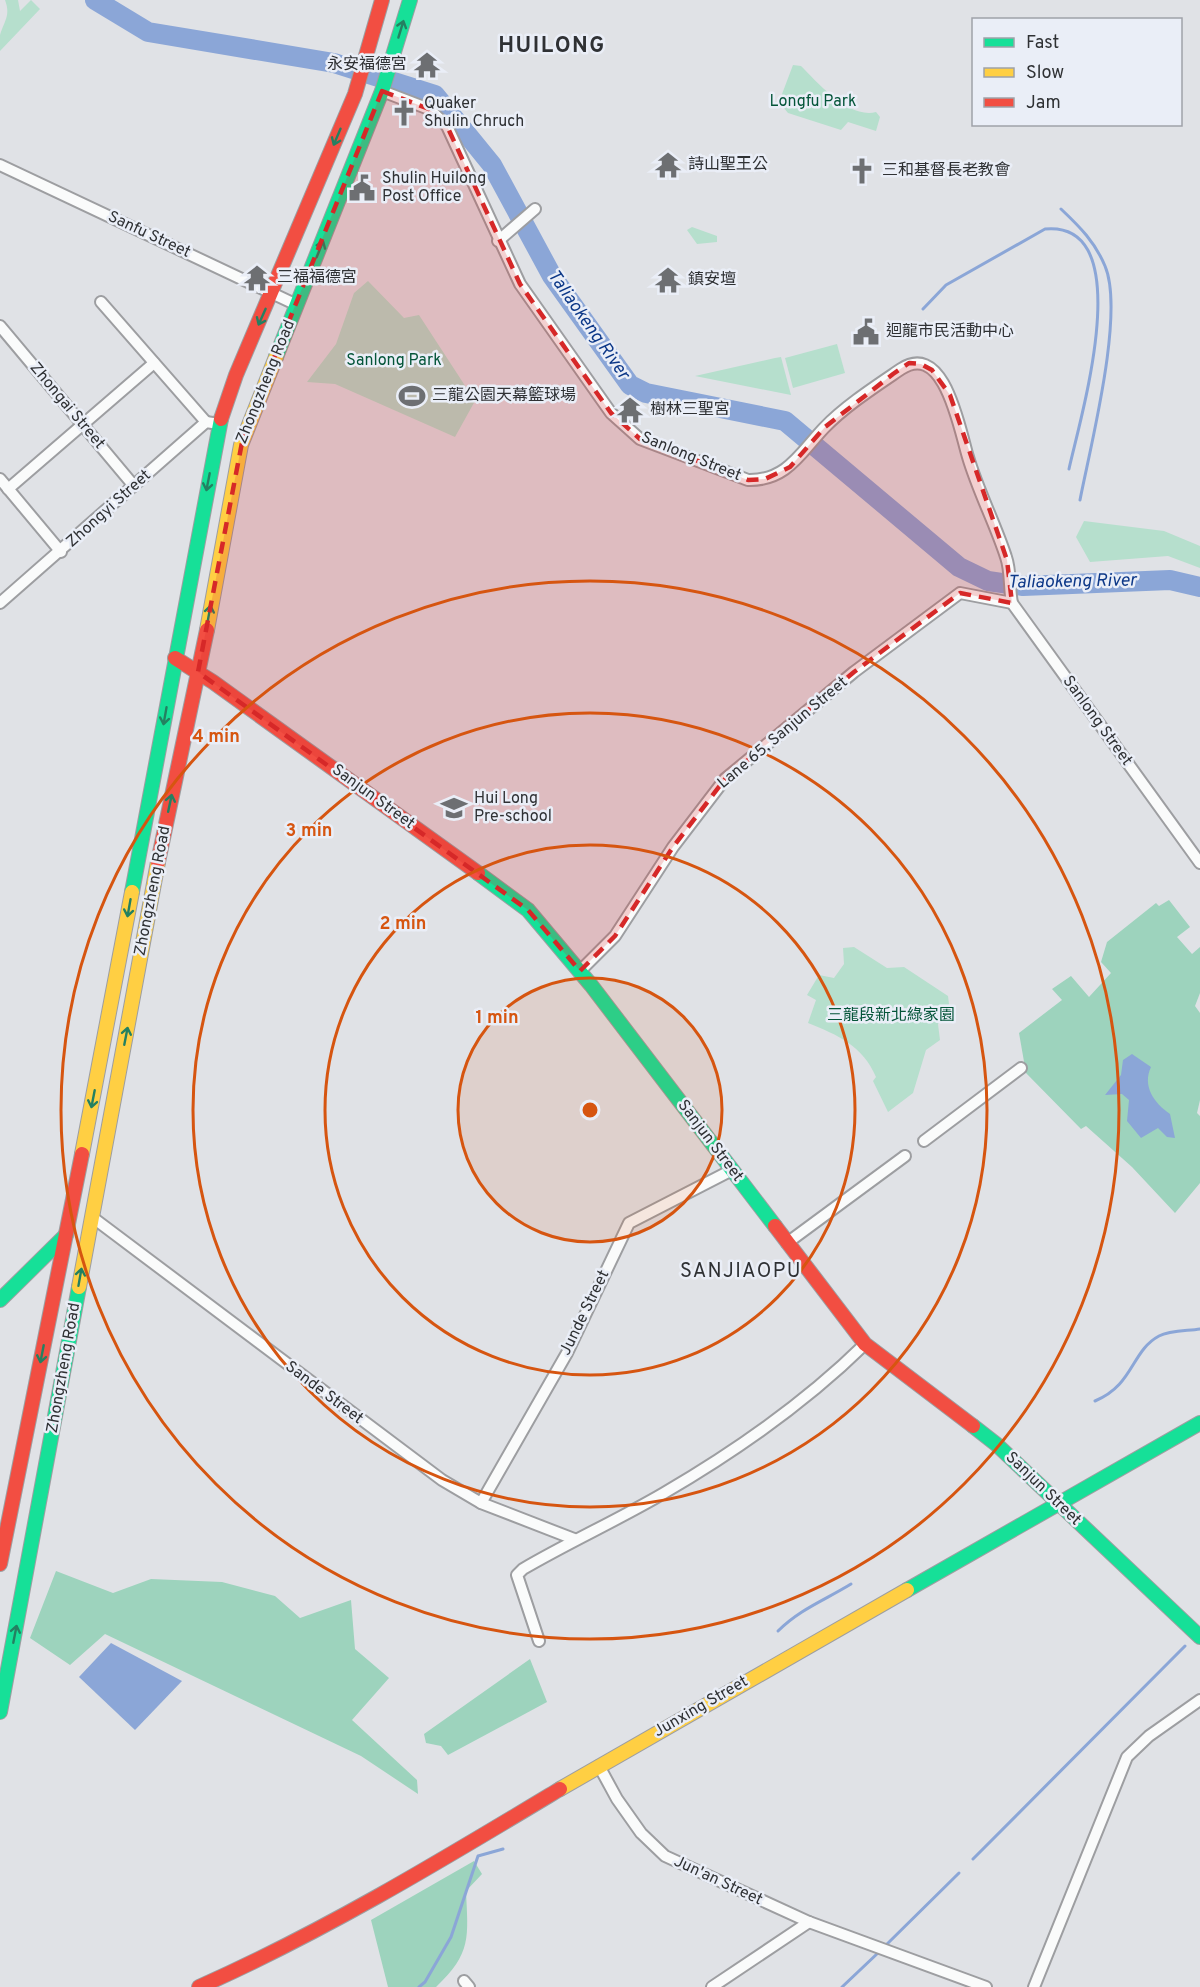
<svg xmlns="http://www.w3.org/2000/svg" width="1200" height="1987" font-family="Overpass,'Noto Sans TC',sans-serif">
	<rect width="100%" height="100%" fill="#e0e2e6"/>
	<g fill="#b6dfcd">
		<path d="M5,0H18L20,11L31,0L40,9L0,51C0,46 0,39 0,35C4,21 11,16 5,0Z"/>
		<path d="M793,65L801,66C818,83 849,119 876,112L880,117L876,131L848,122L841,130L788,113L779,102Z"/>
		<polygon points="692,227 717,236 717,242 697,244 687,230"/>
		<polygon points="368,281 404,318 419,315 475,401 455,437 335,384 307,382 336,344 354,293"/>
		<polygon points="837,344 845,373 793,388 785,358"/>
		<polygon points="781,357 791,395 695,376 775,358"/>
		<polygon points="1084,521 1164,531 1200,546 1200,568 1168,556 1090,562 1076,537"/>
		<path d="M854,947L887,968L904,967L948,996L949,1004L938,1024L940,1040L926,1050L913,1093L888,1112L873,1081L876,1077C863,1046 838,1035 808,1023L816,1000L807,995L819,975L834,978L844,964L843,948Z"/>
	</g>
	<g fill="#9dd3bd">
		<polygon points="1169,900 1190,927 1177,937 1192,954 1200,947 1200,993 1195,1006 1200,1013 1200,1100 1197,1113 1200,1116 1200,1183 1175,1213 1132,1167 1086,1126 1081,1129 1026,1073 1019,1033 1062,1000 1052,989 1071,976 1089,997 1111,973 1101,962 1107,942 1156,903 1159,906"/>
		<polygon points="56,1571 113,1593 151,1579 222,1582 275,1596 300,1618 351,1600 355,1649 389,1678 352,1720 417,1780 418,1794 361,1756 105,1634 70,1665 30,1638"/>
		<polygon points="530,1659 547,1702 448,1755 441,1746 426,1743 424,1734"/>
		<path d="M474,1861L482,1874L466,1891C468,1937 472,1953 436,1987H388L371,1920Z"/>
	</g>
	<g fill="#8ba6d7">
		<path d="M1132,1054L1151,1067C1142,1086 1154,1103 1170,1114L1175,1138L1167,1137L1158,1128L1141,1138L1127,1121L1129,1100L1122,1094L1105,1095L1121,1075L1123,1060Z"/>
		<polygon points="111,1643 182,1681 135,1730 79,1677"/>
	</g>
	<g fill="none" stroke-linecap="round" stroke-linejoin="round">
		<g stroke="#8ba6d7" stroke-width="3">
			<path d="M1061,209C1080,227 1095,242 1105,266C1125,313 1090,448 1080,500"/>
			<path d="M923,309L946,285L1045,229C1141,220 1079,422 1069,469"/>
			<path d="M1095,1401C1134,1385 1131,1351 1159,1336C1170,1330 1188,1331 1200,1329"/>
			<path d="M778,1631C800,1609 825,1600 851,1584"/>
			<polyline points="973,1859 1185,1646"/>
			<polyline points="884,1947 959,1873"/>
			<polyline points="419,1987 425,1982 451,1937 478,1856 503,1849"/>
			<polyline points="842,1987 879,1952"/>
		</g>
		<polyline stroke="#8ba6d7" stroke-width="20" points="95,0 148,32 334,63 435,95 492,165 552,276 630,385 646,393 785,421 959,567 988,581 1023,586 1170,580 1200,587"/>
		<g stroke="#9d9ea1" stroke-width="14">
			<g id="street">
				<path d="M382,91L429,109L447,126L520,284L611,413L640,439L748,480C787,481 801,452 824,428C845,406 876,386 901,369C945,340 960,432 968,457C978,491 995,523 1006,557C1011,571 1009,588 1012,603L1200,863"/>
				<polyline points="0,165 297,305"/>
				<polyline points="498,241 535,209"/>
				<polyline points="101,302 206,422"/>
				<polyline points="0,326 134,486"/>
				<polyline points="0,479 61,552"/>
				<polyline points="8,489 154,363"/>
				<polyline points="0,603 206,422 219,424"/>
				<polyline points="580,971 615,936 673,847 725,779 854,672 960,593 1012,603"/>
				<polyline points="924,1141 1021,1068"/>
				<polyline points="92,1217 442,1480 481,1503 574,1539"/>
				<polyline points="787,1243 905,1156"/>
				<polyline points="481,1503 567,1353 629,1223 732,1170"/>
				<path d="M539,1641L517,1575L523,1569C569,1542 618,1520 664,1493C736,1451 806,1402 865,1344"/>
				<polyline points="599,1766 617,1799 641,1833 665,1856 809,1922 986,1987"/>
				<polyline points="464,1981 469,1987"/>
				<polyline points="712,1987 809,1922"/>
				<polyline points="1034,1987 1127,1757 1149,1736 1200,1700"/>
			</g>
		</g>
		<g stroke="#9d9ea1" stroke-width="16">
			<g id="fast">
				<polyline points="276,357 382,91 410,0"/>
				<polyline points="478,873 528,910 591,985 775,1226"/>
				<polyline points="132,892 221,419"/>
				<polyline points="0,1300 66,1235"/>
				<polyline points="973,1426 996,1444 1200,1637"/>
				<polyline points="907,1590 1200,1423"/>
				<polyline points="0,1712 79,1287"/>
			</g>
		</g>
		<g stroke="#9d9ea1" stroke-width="16">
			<g id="slow">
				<polyline points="207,630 241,445 276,357"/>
				<polyline points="82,1154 132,892"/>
				<polyline points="79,1287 158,862"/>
				<polyline points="560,1789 907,1590"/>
			</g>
		</g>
		<g stroke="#9d9ea1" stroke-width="16">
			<g id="jam">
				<polyline points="221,419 236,375 355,94 382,0"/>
				<polyline points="175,658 213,682 478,873"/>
				<polyline points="158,862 207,630"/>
				<polyline points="775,1226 865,1344 973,1426"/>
				<polyline points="0,1564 82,1154"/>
				<path d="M199,1987C325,1931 442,1860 560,1789"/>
			</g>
		</g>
		<use href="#street" stroke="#fafbfb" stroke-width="10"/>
		<use href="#fast" stroke="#16e098" stroke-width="14"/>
		<use href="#slow" stroke="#ffcf43" stroke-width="14"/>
		<use href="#jam" stroke="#f24e42" stroke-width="14"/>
	</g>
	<defs><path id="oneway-shaft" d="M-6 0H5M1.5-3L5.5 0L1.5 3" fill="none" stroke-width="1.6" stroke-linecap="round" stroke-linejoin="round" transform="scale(1.5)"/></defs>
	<g stroke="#248061">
		<use href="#oneway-shaft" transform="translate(401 29) rotate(-73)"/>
		<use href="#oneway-shaft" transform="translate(337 137) rotate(113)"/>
		<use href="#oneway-shaft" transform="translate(320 249) rotate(-68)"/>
		<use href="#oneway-shaft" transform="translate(262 317) rotate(114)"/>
		<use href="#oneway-shaft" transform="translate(208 482) rotate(101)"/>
		<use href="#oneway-shaft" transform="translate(209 614) rotate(-80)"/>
		<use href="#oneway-shaft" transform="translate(165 716) rotate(100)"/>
		<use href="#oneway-shaft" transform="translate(170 803) rotate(-78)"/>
		<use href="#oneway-shaft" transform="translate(129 908) rotate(100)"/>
		<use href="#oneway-shaft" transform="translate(126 1036) rotate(-79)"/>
		<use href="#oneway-shaft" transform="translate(93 1099) rotate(101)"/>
		<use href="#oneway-shaft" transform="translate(80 1277) rotate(-80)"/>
		<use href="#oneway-shaft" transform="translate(42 1354) rotate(101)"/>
		<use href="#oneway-shaft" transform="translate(15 1634) rotate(-79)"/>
	</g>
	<path fill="#d62828" fill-opacity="0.2" stroke="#d62828" stroke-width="4.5" stroke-dasharray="12 8" stroke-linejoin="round" d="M382,91L429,109L447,126L520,284L611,413L640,439L748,480L765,479L790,467L825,427L893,374L909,363L921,364L932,370L950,395L1007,560L1012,603L960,593L854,672L725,779L673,847L615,936L580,971L528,910L198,672L244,432Z"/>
	<circle cx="590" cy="1110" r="132" fill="#d65510" fill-opacity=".12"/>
	<g fill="none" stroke="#d65510" stroke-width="3">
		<circle cx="590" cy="1110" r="132"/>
		<circle cx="590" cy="1110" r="265"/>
		<circle cx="590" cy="1110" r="397"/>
		<circle cx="590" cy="1110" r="529"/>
	</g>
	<defs>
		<g id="temple-bare" transform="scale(2.07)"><path d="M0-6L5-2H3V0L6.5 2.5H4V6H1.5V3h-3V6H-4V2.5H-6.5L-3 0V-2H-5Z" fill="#6d6f72" stroke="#eaeef7" stroke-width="2.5" paint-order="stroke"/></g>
		<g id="church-bare" transform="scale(2.07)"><path d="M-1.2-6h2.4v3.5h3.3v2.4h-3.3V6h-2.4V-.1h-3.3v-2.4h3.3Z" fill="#6d6f72" stroke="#eaeef7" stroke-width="2.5" paint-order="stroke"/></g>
		<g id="civic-bare" transform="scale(2.07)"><path d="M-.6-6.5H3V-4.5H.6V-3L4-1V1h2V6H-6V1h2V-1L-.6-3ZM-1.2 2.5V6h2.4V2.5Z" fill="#6d6f72" stroke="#eaeef7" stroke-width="2.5" paint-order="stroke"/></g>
		<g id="stadium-bare" transform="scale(2.07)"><path d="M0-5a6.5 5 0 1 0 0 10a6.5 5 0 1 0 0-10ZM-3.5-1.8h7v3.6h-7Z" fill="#6d6f72" stroke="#eaeef7" stroke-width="2.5" paint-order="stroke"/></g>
		<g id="school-bare" transform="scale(2.07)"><path d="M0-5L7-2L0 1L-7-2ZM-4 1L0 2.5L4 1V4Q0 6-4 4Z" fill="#6d6f72" stroke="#eaeef7" stroke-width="2.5" paint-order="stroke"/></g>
	</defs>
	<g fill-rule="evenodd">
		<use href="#temple-bare" x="427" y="65"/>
		<use href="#church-bare" x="404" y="113"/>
		<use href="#temple-bare" x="668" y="165"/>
		<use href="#church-bare" x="862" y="171"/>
		<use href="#civic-bare" x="362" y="188"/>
		<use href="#temple-bare" x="257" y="278"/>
		<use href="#temple-bare" x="668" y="280"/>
		<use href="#civic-bare" x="866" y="332"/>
		<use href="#stadium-bare" x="412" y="396"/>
		<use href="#temple-bare" x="630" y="410"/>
		<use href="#school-bare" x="454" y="808"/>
	</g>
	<g text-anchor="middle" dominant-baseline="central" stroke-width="5" stroke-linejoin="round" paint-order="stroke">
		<g font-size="16" fill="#2f3134" stroke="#eaeef7" text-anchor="start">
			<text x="407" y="65" text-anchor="end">永安福德宮</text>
			<text x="424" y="104">Quaker<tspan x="424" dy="18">Shulin Chruch</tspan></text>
			<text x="688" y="165">詩山聖王公</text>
			<text x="882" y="171">三和基督長老教會</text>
			<text x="382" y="179">Shulin Huilong<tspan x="382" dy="18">Post Office</tspan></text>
			<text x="277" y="278">三福福德宮</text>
			<text x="688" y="280">鎮安壇</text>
			<text x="886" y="332">迴龍市民活動中心</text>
			<text x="432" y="396">三龍公園天幕籃球場</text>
			<text x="650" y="410">樹林三聖宮</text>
			<text x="474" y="799">Hui Long<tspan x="474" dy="18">Pre-school</tspan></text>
		</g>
		<g font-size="16" fill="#045539" stroke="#eaeef7">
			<text x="813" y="102">Longfu Park</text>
			<text x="394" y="361">Sanlong Park</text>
			<text x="891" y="1016">三龍段新北綠家園</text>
		</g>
		<g font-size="16" fill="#2f3134" stroke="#eaeef7">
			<text transform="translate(149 235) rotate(25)">Sanfu Street</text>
			<text transform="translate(266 382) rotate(-68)">Zhongzheng Road</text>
			<text transform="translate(67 406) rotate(50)">Zhongai Street</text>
			<text transform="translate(691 457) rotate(22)">Sanlong Street</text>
			<text transform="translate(109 509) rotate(-42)">Zhongyi Street</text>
			<text transform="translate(1097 721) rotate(54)">Sanlong Street</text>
			<text transform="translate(783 733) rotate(-40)">Lane 65, Sanjun Street</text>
			<text transform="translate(373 797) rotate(36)">Sanjun Street</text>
			<text transform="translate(153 891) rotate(-79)">Zhongzheng Road</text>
			<text transform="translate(710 1141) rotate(53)">Sanjun Street</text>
			<text transform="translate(585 1313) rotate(-64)">Junde Street</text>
			<text transform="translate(64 1368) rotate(-80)">Zhongzheng Road</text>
			<text transform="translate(324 1393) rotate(37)">Sande Street</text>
			<text transform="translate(1043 1489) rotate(44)">Sanjun Street</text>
			<text transform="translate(701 1707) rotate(-30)">Junxing Street</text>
			<text transform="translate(718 1881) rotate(25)">Jun'an Street</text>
		</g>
		<g font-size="18" font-style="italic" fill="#0d3888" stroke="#eaeef7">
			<text transform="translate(588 325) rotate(55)">Taliaokeng River</text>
			<text transform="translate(1072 582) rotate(-1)">Taliaokeng River</text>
		</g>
		<g font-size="20" letter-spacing="1.5" fill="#2f3134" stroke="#eaeef7">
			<text x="741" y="1272">SANJIAOPU</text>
		</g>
		<g font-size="22" font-weight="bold" letter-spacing="1.5" fill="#2f3134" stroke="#eaeef7">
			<text x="552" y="46">HUILONG</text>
		</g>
	</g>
	<circle cx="590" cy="1110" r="9" fill="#d65510" stroke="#eaeef7" stroke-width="3"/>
	<g font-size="18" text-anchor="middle" font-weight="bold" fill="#d65510" stroke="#eaeef7" stroke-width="5" stroke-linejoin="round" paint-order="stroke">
		<text x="216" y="742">4 min</text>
		<text x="309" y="836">3 min</text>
		<text x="403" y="929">2 min</text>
		<text x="497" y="1023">1 min</text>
	</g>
	<rect x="972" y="18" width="210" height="108" fill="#eaeef7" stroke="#9fa2a9" stroke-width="1.5"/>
	<rect x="984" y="38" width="30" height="9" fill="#16e098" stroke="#9fa2a9" stroke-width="1.5"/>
	<text x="1026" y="48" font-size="18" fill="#2f3134">Fast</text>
	<rect x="984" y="68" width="30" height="9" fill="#ffcf43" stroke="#9fa2a9" stroke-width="1.5"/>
	<text x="1026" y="78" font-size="18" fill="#2f3134">Slow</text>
	<rect x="984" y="98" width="30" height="9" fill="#f24e42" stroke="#9fa2a9" stroke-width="1.5"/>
	<text x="1026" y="108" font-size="18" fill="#2f3134">Jam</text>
</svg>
